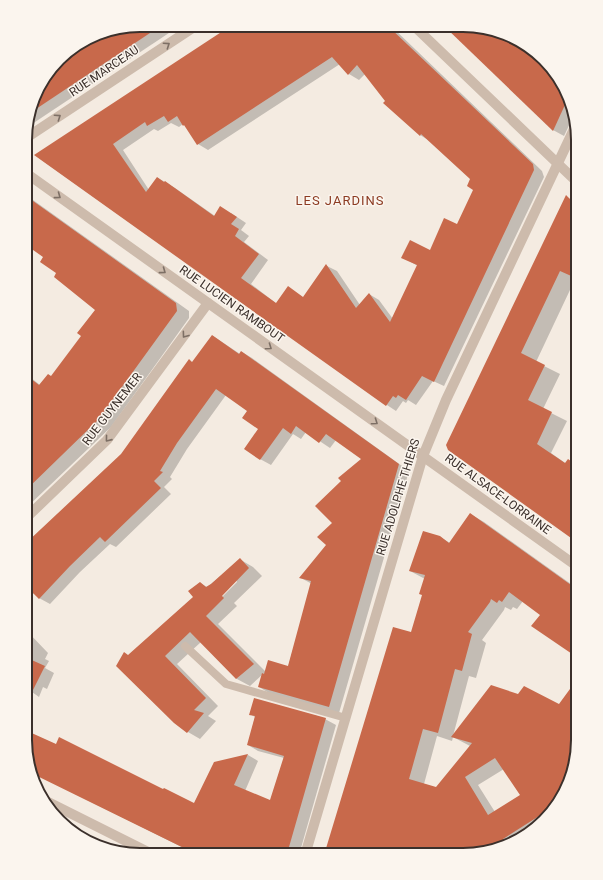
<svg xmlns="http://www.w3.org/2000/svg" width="603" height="880" font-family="Roboto,sans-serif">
	<rect width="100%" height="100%" fill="#f4ebe1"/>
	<g fill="#0003" fill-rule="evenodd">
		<polygon points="140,25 181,25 26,128 26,125 40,83 64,53 103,31"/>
		<path d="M234,25L391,26L542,171L544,177L444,386L433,381L416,405L408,400L406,403L403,401L396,411L387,405L36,156ZM340,64L349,74L359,80L365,74L386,101L420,135L430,141L472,179L474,190L458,225L430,251L402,257L418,266L393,319L379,300L369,294L360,305L337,271L327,266L304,298L298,294L277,304L251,284L268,260L244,242L249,236L241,230L246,223L231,213L215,216L175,188L158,178L149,190L123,150L154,129L158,131L171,123L179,127L183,124L187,127L198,144L208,150Z"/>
		<polygon points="445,26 478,26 533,49 569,96 573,117 564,136 553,130"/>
		<polygon points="26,195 189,311 189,318 111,427 25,509 26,410 30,406 26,402 26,374 40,385 52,377 83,336 96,309 45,257 34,239 26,234"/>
		<polygon points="566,197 578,203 578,273 536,362 560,374 543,409 567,421 551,453 578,472 449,450"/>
		<path d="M213,336L240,354L242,352L252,358L409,471L339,713L269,693L259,687L263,674L250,686L237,679L201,642L177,664L218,706L208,716L216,721L200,739L188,732L129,655L194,597L200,583L207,587L241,560L253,567L262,576L234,603L237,606L218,624L266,672L288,667L312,584L301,578L327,545L333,523L363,459L336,440L330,448L306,432L301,439L293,434L271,465L260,459L259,429L249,411L226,395L187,449L170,477L172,479L164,487L171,494L116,547L110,544L80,572L50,604L39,598L34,593L25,602V546L122,455ZM236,580L237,582L219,600L218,598Z"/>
		<polygon points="26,365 29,367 26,372"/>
		<path d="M470,514L484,522L578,589V657L541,615L523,601L517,609L513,607L511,610L505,607L504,610L482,640L486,643L476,678L469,676L453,736L518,695L558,705L578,748L554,810L507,846L463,855H325L412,633L423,595L425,579L410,571L440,537L450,543ZM437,736L452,741L453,737L470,746L437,788L424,784ZM504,769L521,795L495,812L478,785Z"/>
		<polygon points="25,629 48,653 45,659 49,661 45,668 54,673 47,689 43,687 39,697 25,687"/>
		<polygon points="250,714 325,719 336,725 299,855 196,854 31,772 25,740 25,731 194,804 215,763 248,755 258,761 245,791 270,802 284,758 258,751 248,745 255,717"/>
		<polygon points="25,716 28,718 25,725"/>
	</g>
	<g fill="#c8694b" fill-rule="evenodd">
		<polygon points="140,25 162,25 30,113 40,83 64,53 103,31"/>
		<path d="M232,25L388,26L533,164L534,170L434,382L422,376L406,400L398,395L396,398L393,396L386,406L34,155ZM332,57L348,75L357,65L385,101L383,103L420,136L421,134L470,179L467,186L473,190L457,224L444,218L430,250L410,240L401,258L417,265L390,322L369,293L356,308L326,264L303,297L288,286L276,303L241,278L259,254L235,236L239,229L231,224L237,217L220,206L214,216L165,181L164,182L157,177L146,192L113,144L145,122L147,126L164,116L168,122L177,116L183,126L184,125L197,145Z"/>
		<polygon points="444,26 478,26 533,49 569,96 553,131"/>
		<polygon points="566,195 578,207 578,279 560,271 521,353 545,365 528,400 552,412 537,444 565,463 568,459 578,466 578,543 448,450 446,445"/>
		<polygon points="26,196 176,303 177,311 98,420 25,491 26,375 39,385 48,374 51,376 81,336 77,333 95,310 54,277 56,273 40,262 43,257 26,245"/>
		<polygon points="212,335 239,354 241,351 399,464 329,707 258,687 262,673 264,674 268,660 288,666 311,581 299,578 326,545 317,537 332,523 315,506 341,481 338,478 361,459 326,434 319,443 296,426 291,434 283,428 260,460 244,449 258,429 242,418 247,411 216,389 177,443 160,471 163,472 154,481 161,488 105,542 100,537 70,566 39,599 25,585 25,544 121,454 189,359 192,362"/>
		<path d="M470,513L578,590V658L531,626L540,615L509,592L502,602L499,600L497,603L491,599L490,602L468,632L472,634L462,671L455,669L438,733L423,729L409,779L436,787L472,743L451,737L491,685L518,694L524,686L559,704L578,678V748L554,810L542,820L539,816L503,839L507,846L463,855H324L393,627L411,632L422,595L419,594L425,575L409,571L423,531L440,536L449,543ZM495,758L520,795L488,815L465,777Z"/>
		<polygon points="240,558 249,568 222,596 224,598 206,616 254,664 236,679 190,632 165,656 206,698 194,710 204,713 187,733 174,723 116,666 124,652 128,655 193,597 188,591 200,582 206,587 211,584"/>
		<polygon points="25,657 45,666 25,706"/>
		<polygon points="254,698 326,718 287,854 196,854 31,773 25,740 25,730 56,744 59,737 163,789 164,788 194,803 214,762 248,754 234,785 270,800 284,756 247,745 255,716 249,715"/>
	</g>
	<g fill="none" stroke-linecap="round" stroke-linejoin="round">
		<polyline stroke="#cdbbac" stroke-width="8" points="185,646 226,684 346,718"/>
		<g stroke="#cdbbac" stroke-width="10">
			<polyline points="414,26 578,183"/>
			<polyline points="26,138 197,25"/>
			<polyline points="26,173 578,567"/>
			<polyline points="25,519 107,440 208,303"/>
			<polyline points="305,855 423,456 446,400 575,127"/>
		</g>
		<polyline stroke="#cdbbac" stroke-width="10" points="48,802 152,854"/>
	</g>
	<defs><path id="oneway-chevron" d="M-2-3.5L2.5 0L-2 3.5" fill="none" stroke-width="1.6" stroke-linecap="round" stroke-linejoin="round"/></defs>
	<g stroke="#7d6f65">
		<use href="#oneway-chevron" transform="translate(167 45) rotate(-34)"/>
		<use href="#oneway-chevron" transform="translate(58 117) rotate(-34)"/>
		<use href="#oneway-chevron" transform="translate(58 196) rotate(36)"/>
		<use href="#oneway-chevron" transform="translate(163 271) rotate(36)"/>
		<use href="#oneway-chevron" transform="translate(185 335) rotate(126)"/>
		<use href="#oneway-chevron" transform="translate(269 347) rotate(35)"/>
		<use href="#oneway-chevron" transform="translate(375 422) rotate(35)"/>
		<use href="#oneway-chevron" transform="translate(108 439) rotate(129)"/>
	</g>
	<g text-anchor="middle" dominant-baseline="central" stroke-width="3" stroke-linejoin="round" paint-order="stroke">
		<g font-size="12" fill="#3b302b" stroke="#fbf5ee">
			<text transform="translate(104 71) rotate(-34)">RUE MARCEAU</text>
			<text transform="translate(232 304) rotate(35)">RUE LUCIEN RAMBOUT</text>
			<text transform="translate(112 409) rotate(-52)">RUE GUYNEMER</text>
			<text transform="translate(498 494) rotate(36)">RUE ALSACE-LORRAINE</text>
			<text transform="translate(398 497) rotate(-73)">RUE ADOLPHE THIERS</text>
		</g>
		<g font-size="13" letter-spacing="1" fill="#8c3b22" stroke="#fbf5ee">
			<text x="340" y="200">LES JARDINS</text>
		</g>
	</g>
	<path d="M0 0H603V880H0ZM140 32H463A108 108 0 0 1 571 140V740A108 108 0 0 1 463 848H140A108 108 0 0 1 32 740V140A108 108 0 0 1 140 32Z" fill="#fbf5ee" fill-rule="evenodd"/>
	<path fill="none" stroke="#3b302b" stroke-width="2" d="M140 32H463A108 108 0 0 1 571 140V740A108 108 0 0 1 463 848H140A108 108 0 0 1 32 740V140A108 108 0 0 1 140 32Z"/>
</svg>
